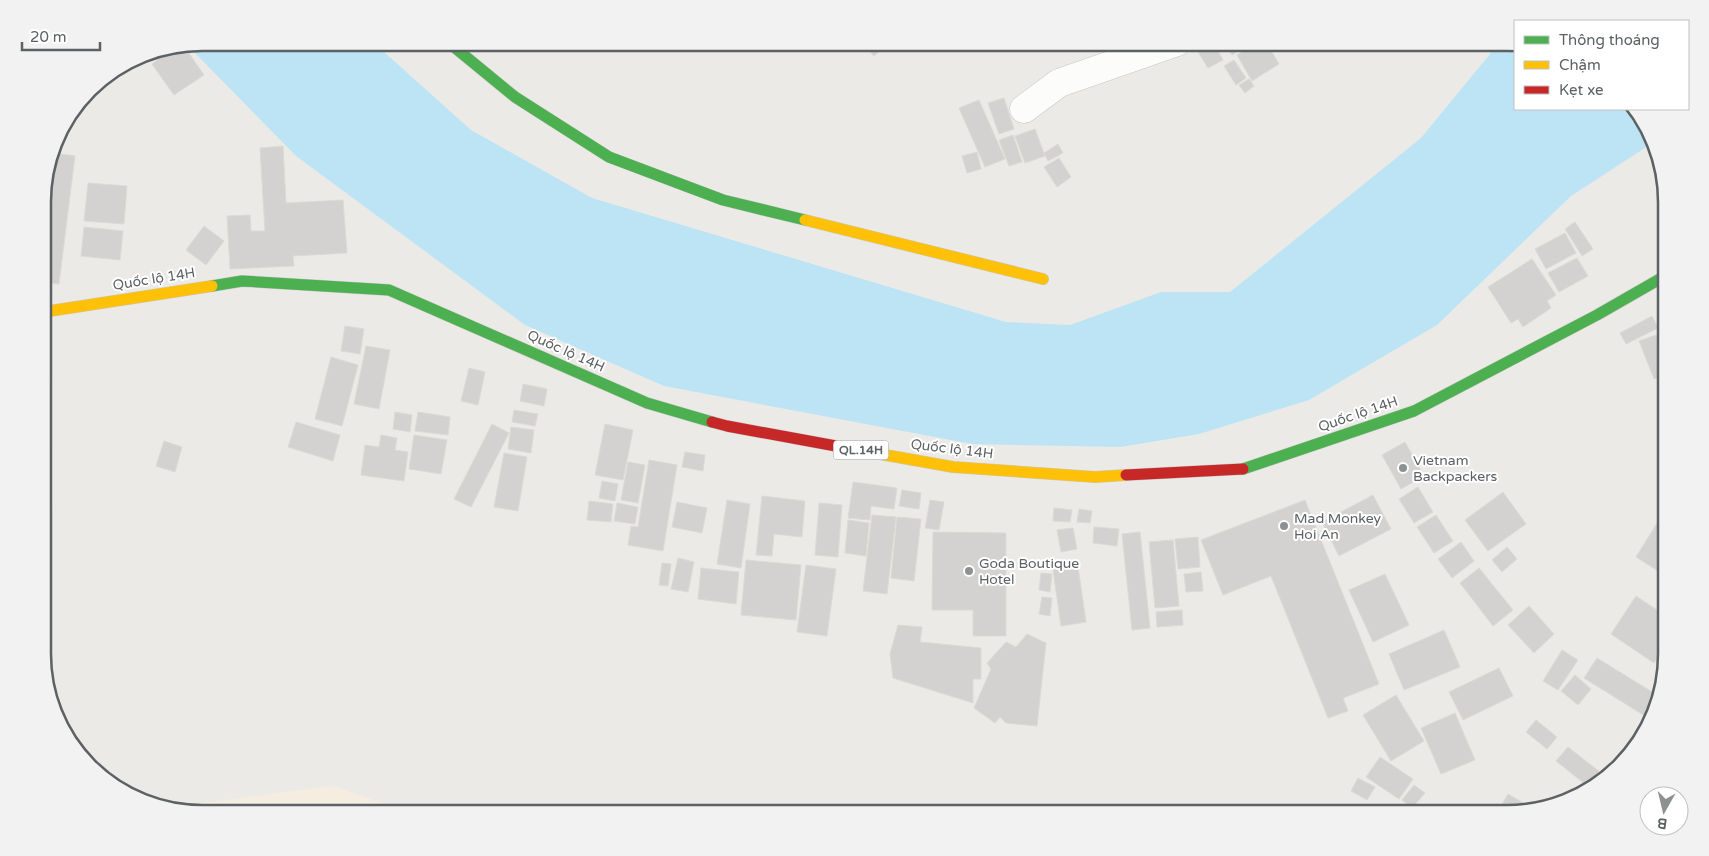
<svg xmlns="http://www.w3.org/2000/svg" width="1709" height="856" font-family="'Varela Round',sans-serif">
	<rect width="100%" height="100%" fill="#eceae6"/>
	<polygon fill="#f5ede0" points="333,786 411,813 202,813 172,807"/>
	<polygon fill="#bce4f5" points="202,42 374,43 471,130 592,198 1006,322 1070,325 1161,292 1230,292 1421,138 1499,43 1515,44 1515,109 1634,109 1639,113 1651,144 1571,196 1437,325 1309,400 1199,434 1120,447 972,444 664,386 525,325 296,156 195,53 189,45"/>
	<g fill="#d4d2d0" stroke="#dcd9d6">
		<polygon points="866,42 882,42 885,46 874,56 864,45"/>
		<polygon points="1202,42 1213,42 1223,60 1208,68 1195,47"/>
		<polygon points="1224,42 1252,42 1232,55"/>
		<polygon points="1258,42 1266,42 1279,64 1252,81 1237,55"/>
		<polygon points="184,46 204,75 174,95 152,64 174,48"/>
		<polygon points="159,51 150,57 147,53"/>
		<polygon points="1234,60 1246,78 1236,85 1224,66"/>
		<polygon points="1249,79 1254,86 1245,93 1239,85"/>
		<polygon points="1004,98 1014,129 999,134 988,103"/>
		<polygon points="979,100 1005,159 985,167 959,108"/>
		<polygon points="74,111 73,125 64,124"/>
		<polygon points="1035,129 1045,156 1025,163 1015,136"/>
		<polygon points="1013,135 1022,162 1009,166 999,140"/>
		<polygon points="1058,144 1063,153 1048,161 1044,153"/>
		<polygon points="283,146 286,203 343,200 347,253 293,256 294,266 230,269 227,216 250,215 251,231 265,231 260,148"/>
		<polygon points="977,152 981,169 967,173 962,156"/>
		<polygon points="55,153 75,156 59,284 43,282 43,213 47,214"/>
		<polygon points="1059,158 1071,177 1057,187 1044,167"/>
		<polygon points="1660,168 1665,180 1657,171"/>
		<polygon points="88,183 127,186 124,224 84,221"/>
		<polygon points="1575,222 1593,249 1582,256 1565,229"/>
		<polygon points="204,226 224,241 206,265 186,250"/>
		<polygon points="84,227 123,231 120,260 81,256"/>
		<polygon points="1565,233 1576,253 1546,269 1535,249"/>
		<polygon points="1577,258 1588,276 1559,292 1548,273"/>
		<polygon points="1532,259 1556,295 1547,301 1551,308 1523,327 1518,319 1511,323 1488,287"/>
		<polygon points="1666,311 1666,325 1660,314"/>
		<polygon points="1652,316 1658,328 1626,344 1620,333"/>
		<polygon points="345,326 364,329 360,354 341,351"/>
		<polygon points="1656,335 1666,359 1666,375 1654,379 1639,341"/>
		<polygon points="366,346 390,350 379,409 354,404"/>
		<polygon points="331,357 358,365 342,426 315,419"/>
		<polygon points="469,368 485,372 478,405 461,401"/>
		<polygon points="523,384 547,389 544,406 520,401"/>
		<polygon points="1666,393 1666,415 1664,415"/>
		<polygon points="514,410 538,414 535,426 512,422"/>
		<polygon points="395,412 412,415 410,432 393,429"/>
		<polygon points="418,412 450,417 448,435 415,431"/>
		<polygon points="296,422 340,435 333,461 288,447"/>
		<polygon points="492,424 509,433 471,507 454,499"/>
		<polygon points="605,424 633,430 623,480 595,475"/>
		<polygon points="511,427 534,430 531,453 508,449"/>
		<polygon points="381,435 397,438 395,450 408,452 404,481 361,475 365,445 379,447"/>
		<polygon points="414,435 447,440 441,474 409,469"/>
		<polygon points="164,441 182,447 175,472 156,466"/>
		<polygon points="1405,442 1424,476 1401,489 1382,455"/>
		<polygon points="685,452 705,455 703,471 682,467"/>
		<polygon points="504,453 527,457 518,511 494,507"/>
		<polygon points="649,460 677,465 663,551 628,545 631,526 638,527"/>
		<polygon points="628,462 645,465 638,503 621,500"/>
		<polygon points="602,481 618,484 615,501 599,498"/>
		<polygon points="853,482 897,488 894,509 871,506 870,520 848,518"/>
		<polygon points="1418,487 1433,512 1414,523 1399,499"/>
		<polygon points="902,490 921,493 919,509 899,506"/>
		<polygon points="1503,492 1526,524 1488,551 1465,520"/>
		<polygon points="1373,495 1391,529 1339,556 1322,522"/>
		<polygon points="762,496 805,501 802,537 774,534 772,556 756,555"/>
		<polygon points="727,500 750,504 741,568 717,564"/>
		<polygon points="930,500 944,502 939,530 925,528"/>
		<polygon points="1305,500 1379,684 1343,698 1348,711 1328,718 1271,576 1223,595 1201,540"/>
		<polygon points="589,501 613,504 611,522 587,520"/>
		<polygon points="677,502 707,508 702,533 672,527"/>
		<polygon points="617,503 638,507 635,524 614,521"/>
		<polygon points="819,503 842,505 838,557 815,555"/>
		<polygon points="1054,508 1072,510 1070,522 1053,521"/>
		<polygon points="1079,509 1092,511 1090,523 1077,522"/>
		<polygon points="872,515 896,517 887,594 863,591"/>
		<polygon points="1436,515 1453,541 1434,553 1417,527"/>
		<polygon points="897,517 921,519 914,581 891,578"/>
		<polygon points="848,520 869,523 866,556 845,553"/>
		<polygon points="1659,520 1666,525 1666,557 1658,571 1636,557"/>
		<polygon points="1094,527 1119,529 1117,546 1093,543"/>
		<polygon points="1073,528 1077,549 1061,552 1057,530"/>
		<polygon points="933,532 1006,533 1006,636 973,636 973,610 932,610"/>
		<polygon points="1140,532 1150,628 1132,630 1122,534"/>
		<polygon points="1198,537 1200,567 1178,569 1175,539"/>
		<polygon points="1173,540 1179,606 1155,608 1149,542"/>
		<polygon points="1461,542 1474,561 1452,578 1438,559"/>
		<polygon points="1507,547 1517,559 1502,572 1492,560"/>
		<polygon points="678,558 694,562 688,592 671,589"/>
		<polygon points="746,560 801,565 796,620 741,615"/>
		<polygon points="1077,560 1086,622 1061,626 1052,563"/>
		<polygon points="1666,561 1666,577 1660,573"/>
		<polygon points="662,563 671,564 668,586 659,585"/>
		<polygon points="806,565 836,569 827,636 797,632"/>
		<polygon points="701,568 739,572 736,604 698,599"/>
		<polygon points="1479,568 1513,610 1493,626 1460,583"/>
		<polygon points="1201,572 1203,591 1186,592 1184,574"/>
		<polygon points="1041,573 1052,574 1050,592 1039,590"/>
		<polygon points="1385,574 1409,625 1373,642 1349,590"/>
		<polygon points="1636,596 1666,616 1666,644 1654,663 1611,634"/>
		<polygon points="1042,597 1052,598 1050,616 1039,614"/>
		<polygon points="1529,606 1554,634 1534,653 1508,625"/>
		<polygon points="1182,610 1183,625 1157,627 1156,612"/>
		<polygon points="898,625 922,627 920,642 981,648 981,679 973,679 973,703 893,678 890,654"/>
		<polygon points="1444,630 1460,667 1404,690 1389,654"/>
		<polygon points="1027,634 1046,643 1037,726 1006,723 1000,717 995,723 974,708 991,669 987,663 1006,642 1016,647"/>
		<polygon points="1562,650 1578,660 1558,690 1543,681"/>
		<polygon points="1597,658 1657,695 1654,709 1648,718 1584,678"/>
		<polygon points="1499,668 1513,696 1463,720 1449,692"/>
		<polygon points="1575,675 1591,689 1578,705 1561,691"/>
		<polygon points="1396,695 1424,741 1391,761 1363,715"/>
		<polygon points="1455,713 1475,760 1441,774 1421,728"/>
		<polygon points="1536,720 1557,737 1547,749 1526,732"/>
		<polygon points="1568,747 1605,776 1596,786 1590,788 1556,761"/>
		<polygon points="1380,757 1413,779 1399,799 1366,777"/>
		<polygon points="1358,778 1375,787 1367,800 1351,791"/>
		<polygon points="1414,785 1425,793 1412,808 1402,800"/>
		<polygon points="1508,794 1532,808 1517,813 1497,813"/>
	</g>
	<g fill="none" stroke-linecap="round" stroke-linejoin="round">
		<g stroke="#c8c7c7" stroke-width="29">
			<polyline id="street" points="1024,109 1059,83 1177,42"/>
		</g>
		<g stroke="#c7c7c7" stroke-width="12">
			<g id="fast">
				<polyline points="448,42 515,97 609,157 723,200 805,220"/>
				<polyline points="212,286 242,281 389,290 647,403 712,422"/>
				<polyline points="1243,469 1414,411 1597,315 1665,276"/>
			</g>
		</g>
		<g stroke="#c7c7c7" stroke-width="12">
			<g id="slow">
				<polyline points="805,220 1043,279"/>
				<polyline points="43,312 212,286"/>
				<polyline points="863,451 953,467 1095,477 1126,475"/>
			</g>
		</g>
		<g stroke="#c7c7c7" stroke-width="12">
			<g id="jam">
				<polyline points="712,422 727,426 863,451"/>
				<polyline points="1126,475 1243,469"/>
			</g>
		</g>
		<use href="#street" stroke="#fcfcfb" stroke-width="28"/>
		<use href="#fast" stroke="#4caf50" stroke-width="11"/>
		<use href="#slow" stroke="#ffc107" stroke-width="11"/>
		<use href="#jam" stroke="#c62828" stroke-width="11"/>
	</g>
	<g fill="#8e9192" stroke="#fff" stroke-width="2">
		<circle cx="1403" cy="468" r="5"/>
		<circle cx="1284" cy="526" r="5"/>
		<circle cx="969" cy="571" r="5"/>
	</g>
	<g text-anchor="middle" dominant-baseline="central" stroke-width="4" stroke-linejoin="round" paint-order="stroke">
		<rect fill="#fff" stroke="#8d9092" stroke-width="1" x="833.5" y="440.5" width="55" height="19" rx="4"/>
		<g font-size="12" font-weight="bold" fill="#5c6164">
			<text x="861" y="450">QL.14H</text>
		</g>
		<g font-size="14" fill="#5c6164" stroke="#fff">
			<text transform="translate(154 279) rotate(-9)">Quốc lộ 14H</text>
			<text transform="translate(566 351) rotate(24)">Quốc lộ 14H</text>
			<text transform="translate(1358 414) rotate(-19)">Quốc lộ 14H</text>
			<text transform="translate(952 449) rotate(7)">Quốc lộ 14H</text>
		</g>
		<g font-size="14" fill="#5c6164" stroke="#fff" text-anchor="start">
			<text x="1413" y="460">Vietnam<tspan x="1413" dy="16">Backpackers</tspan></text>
			<text x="1294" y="518">Mad Monkey<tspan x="1294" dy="16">Hoi An</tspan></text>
			<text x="979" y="563">Goda Boutique<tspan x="979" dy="16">Hotel</tspan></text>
		</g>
	</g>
	<path d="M0 0H1709V856H0ZM202 51H1507A151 151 0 0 1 1658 202V654A151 151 0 0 1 1507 805H202A151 151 0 0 1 51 654V202A151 151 0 0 1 202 51Z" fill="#f2f2f3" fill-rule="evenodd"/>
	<path fill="none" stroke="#5c6164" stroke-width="2.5" d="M202 51H1507A151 151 0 0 1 1658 202V654A151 151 0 0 1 1507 805H202A151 151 0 0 1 51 654V202A151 151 0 0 1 202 51Z"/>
	<rect x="1514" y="20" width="175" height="90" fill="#ffffff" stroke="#bec0c1"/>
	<rect x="1524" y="36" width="25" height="8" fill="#4caf50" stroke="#bec0c1"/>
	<text x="1559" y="45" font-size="15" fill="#5c6164">Thông thoáng</text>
	<rect x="1524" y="61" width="25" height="8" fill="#ffc107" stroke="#bec0c1"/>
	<text x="1559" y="70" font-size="15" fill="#5c6164">Chậm</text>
	<rect x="1524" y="86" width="25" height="8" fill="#c62828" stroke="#bec0c1"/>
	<text x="1559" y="95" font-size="15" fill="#5c6164">Kẹt xe</text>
	<g transform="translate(1664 811) rotate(188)"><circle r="24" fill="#ffffff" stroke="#bec0c1"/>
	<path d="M0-4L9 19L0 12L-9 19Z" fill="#8e9192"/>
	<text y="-8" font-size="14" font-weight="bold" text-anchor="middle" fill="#5c6164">B</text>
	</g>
	<path d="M22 42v8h78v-8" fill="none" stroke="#5c6164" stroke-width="2.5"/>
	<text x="30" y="42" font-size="15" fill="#5c6164" stroke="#ffffff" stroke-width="4" paint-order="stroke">20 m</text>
</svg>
